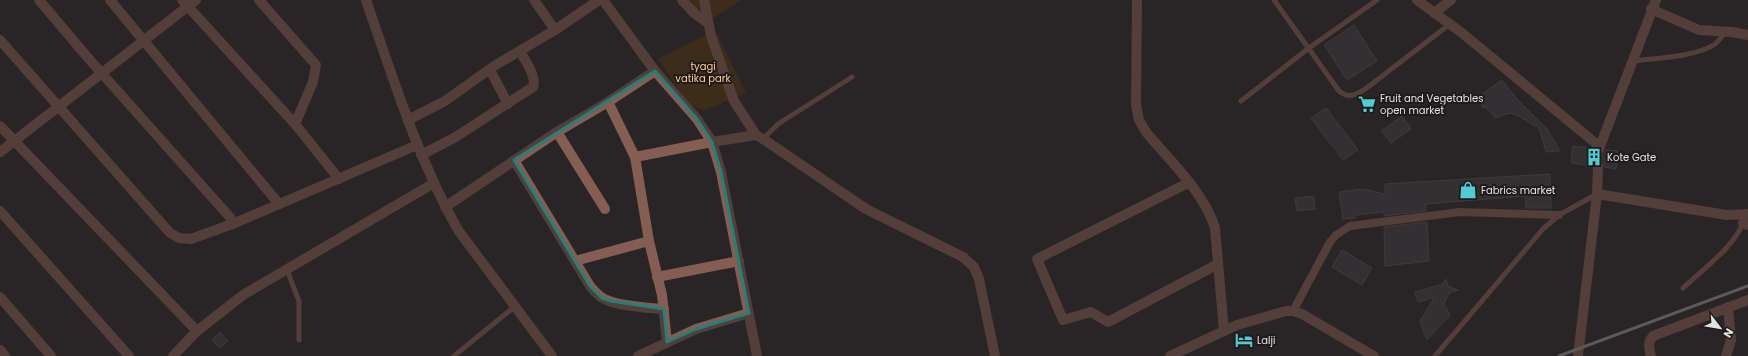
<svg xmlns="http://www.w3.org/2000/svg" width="1748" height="356" font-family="Poppins,sans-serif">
	<rect width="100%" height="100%" fill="#292526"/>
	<g fill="#54350b">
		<polygon points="690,0 741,0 706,23"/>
		<polygon points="715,30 746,93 705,110 690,106 658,59"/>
	</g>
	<g fill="#413d40" stroke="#575457">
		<polygon points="1354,25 1377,61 1347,80 1324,45"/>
		<polygon points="1502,80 1516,98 1547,129 1560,151 1546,152 1539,128 1515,114 1509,113 1495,118 1488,109 1482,107 1479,96"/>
		<polygon points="1326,108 1358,150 1343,160 1311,118"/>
		<polygon points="1402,116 1411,129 1391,143 1381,131"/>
		<polygon points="1573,146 1591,148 1597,155 1603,154 1606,150 1618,151 1616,169 1604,167 1604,164 1599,161 1595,161 1592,166 1571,163"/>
		<polygon points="1550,174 1551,208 1526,208 1525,196 1426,204 1426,211 1384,216 1384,212 1355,215 1355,218 1343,219 1339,192 1363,189 1385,194 1385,184"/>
		<polygon points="1314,196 1315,209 1297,211 1295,198"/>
		<polygon points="1427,222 1429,261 1385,266 1384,227"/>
		<polygon points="1342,250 1372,268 1362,285 1332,267"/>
		<polygon points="1446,279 1448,286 1458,290 1449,293 1444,304 1450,315 1427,340 1420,321 1435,297 1418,302 1415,292 1443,284"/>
		<polygon points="220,332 228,341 220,348 212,340"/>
	</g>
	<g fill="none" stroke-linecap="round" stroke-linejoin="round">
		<polyline stroke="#454142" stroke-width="10" stroke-dasharray="10 5" stroke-linecap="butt" points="1598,167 1599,149"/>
		<g stroke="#855d52" stroke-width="5">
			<path d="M1274,0L1339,91C1349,99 1354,95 1364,90L1450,24"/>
			<path d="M1633,61C1656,58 1696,57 1715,44C1719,41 1722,36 1725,32"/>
			<polyline points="1241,101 1309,48 1377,0"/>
			<polyline points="763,139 778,124 852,77"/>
			<polyline points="287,270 299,301 299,340"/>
			<path d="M1683,288C1703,269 1733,248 1743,223"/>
			<polyline points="454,356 514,307"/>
			<polyline points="1435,356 1543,229 1559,215 1597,194"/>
		</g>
		<polyline stroke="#855d52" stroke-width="8" points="1293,311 1330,242 1336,235 1350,226 1460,212 1559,215"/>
		<g stroke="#855d52" stroke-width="10">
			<polyline points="39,0 89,59 235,223"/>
			<polyline points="110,0 279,204"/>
			<polyline points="182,0 295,124 339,179"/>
			<polyline points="259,0 316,65 313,82 295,124"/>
			<polyline points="534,0 555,30"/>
			<polyline points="682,0 694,13 708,23"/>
			<polyline points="704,0 711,36 734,101 756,135"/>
			<path d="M1137,0L1136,105L1139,120L1146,132C1170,161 1204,192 1215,228L1224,331"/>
			<polyline points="1651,9 1699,30 1732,32 1748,35"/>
			<polyline points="1434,13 1451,0"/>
			<polyline points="0,40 170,233 179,238 191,239 235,223 417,145"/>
			<polyline points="490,70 508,104"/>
			<polyline points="655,71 697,119 712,142 721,172 757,356"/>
			<polyline points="408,120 445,101 494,66 555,30 599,0"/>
			<polyline points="0,126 197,331"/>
			<polyline points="557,132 605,209"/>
			<polyline points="0,152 196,0"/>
			<path d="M421,155L454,138L533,87C537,76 525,61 520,51"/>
			<polyline points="635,157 712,142 756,135 763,139 866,209 963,257 974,267 979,279 995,356"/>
			<path d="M514,160L590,286C593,290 597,294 601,297C613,306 649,308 664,309"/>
			<polyline points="1188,183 1037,259 1063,320 1091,312 1108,322 1218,264"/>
			<polyline points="445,207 557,132 608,102 655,71 603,0"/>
			<polyline points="0,211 129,356"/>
			<polyline points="1743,223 1748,225"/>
			<polyline points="649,241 662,295 667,342"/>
			<polyline points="575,261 649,241 635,157 608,102"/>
			<polyline points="657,277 739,261"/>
			<polyline points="0,297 51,356"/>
			<polyline points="0,350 5,356"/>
			<polyline points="173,356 197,331 243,295 434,183"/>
			<polyline points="638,356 696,329 749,313"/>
			<path d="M1651,356C1649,348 1647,343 1653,336L1748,300"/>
			<polyline points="1726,356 1731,340 1728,307"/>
		</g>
		<g stroke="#855d52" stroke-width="10">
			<path d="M366,0C393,78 417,157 458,230L552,356"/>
			<polyline points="1417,0 1462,33 1599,146"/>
			<polyline points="1599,149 1656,0"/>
			<polyline points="1597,194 1727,215 1748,214"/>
			<polyline points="1170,356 1237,325 1286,311 1293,311 1302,314 1374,356"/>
			<polyline points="1578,356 1597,194 1598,167"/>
		</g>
		<polyline stroke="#9b9798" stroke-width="3" points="1559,356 1748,286"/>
	</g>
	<path d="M0 0H1748V356H0ZM655,71L697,119L712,142L721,172L749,313L696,329L667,342L664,309L611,301L602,298L590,286L514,160Z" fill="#292526" fill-opacity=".55" fill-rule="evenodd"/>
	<path fill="none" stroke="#24817a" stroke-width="3" stroke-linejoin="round" d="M655,71L697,119L712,142L721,172L749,313L696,329L667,342L664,309L611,301L602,298L590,286L514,160Z"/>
	<defs>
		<g id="supermarket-bare" transform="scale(1.38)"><path d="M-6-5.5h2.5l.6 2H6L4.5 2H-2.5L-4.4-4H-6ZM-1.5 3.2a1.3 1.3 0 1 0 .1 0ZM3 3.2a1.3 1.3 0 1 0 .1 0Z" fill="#51ccd2" stroke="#1f1b1c" stroke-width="2.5" paint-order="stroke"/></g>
		<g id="building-bare" transform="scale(1.38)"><path d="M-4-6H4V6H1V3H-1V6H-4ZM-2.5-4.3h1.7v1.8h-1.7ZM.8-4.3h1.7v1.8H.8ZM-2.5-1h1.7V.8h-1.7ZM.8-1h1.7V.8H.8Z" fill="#51ccd2" stroke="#1f1b1c" stroke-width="2.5" paint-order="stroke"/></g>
		<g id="shop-bare" transform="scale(1.38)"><path d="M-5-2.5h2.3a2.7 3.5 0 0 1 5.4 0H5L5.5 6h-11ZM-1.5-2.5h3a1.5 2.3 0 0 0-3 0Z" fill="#51ccd2" stroke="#1f1b1c" stroke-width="2.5" paint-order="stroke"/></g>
		<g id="hotel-bare" transform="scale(1.38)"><path d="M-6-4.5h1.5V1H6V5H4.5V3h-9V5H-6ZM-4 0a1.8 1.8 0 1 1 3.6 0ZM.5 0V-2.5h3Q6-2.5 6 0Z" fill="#51ccd2" stroke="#1f1b1c" stroke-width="2.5" paint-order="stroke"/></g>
	</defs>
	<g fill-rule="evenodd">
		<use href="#supermarket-bare" x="1367" y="104"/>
		<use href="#building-bare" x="1594" y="157"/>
		<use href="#shop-bare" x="1468" y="190"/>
		<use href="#hotel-bare" x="1244" y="340"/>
	</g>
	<g text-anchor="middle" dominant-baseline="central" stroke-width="4" stroke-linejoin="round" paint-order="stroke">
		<g font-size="10" fill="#ffcb92" stroke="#1f1b1c">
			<text x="703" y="66">tyagi<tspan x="703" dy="12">vatika park</tspan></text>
		</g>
		<g font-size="10" fill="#e5e2e3" stroke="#1f1b1c" text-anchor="start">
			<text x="1380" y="98">Fruit and Vegetables<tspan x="1380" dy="12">open market</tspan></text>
			<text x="1607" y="157">Kote Gate</text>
			<text x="1481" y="190">Fabrics market</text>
			<text x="1257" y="340">Lalji</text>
		</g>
	</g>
	<g transform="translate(1720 328) rotate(121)" stroke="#1f1b1c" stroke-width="3" paint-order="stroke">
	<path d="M0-3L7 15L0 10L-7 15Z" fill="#e5e2e3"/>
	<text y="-6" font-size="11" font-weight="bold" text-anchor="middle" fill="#e5e2e3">N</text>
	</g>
</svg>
